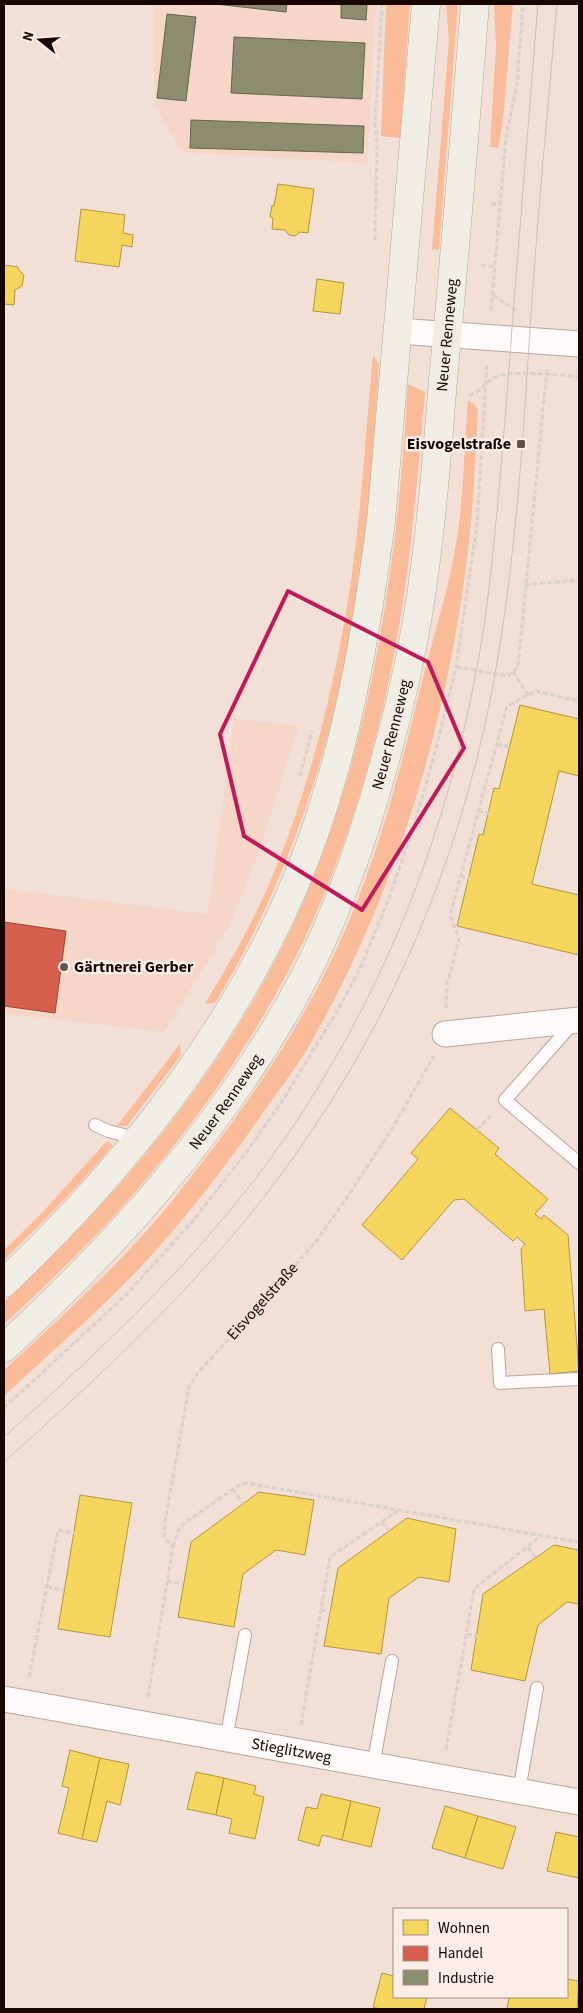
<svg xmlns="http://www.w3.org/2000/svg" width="583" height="2013" font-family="'Source Sans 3',sans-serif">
	<rect width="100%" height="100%" fill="#f2dfd5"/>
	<g fill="#f5d6c7">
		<polygon points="153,4 376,4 367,163 181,152 155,104"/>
		<polygon points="234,719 299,726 260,849 229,927 164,1032 4,1013 4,889 208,914"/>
	</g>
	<g fill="#f9bb98">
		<polygon points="386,4 410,4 400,138 381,136"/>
		<polygon points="446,4 458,4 439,250 432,249 449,41"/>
		<polygon points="494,4 513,4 503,121 498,148 490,147 496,47"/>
		<path d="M373,355L379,364C374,434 370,505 360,575C339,726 294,873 215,1003L205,1004C227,967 249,930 266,891C309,794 337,679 352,574C362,501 366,428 373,355Z"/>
		<path d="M408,384L425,392L424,403C417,482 411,560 397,638C379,742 348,847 303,942C254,1043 187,1136 112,1218C78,1255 41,1290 4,1324V1302C128,1189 243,1047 308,891C374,732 398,556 408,384Z"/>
		<path d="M468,400L475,405L478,410C475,465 473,520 465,574C443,738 391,903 309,1046C296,1068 281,1087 267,1107C230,1160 191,1212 148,1259C103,1308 52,1351 4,1396V1370C46,1331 89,1292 129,1250C157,1221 182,1189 207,1156C252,1097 294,1036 327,969C372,880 398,781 421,685C433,638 448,592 456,544C464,499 464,446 468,400Z"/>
		<polygon points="180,1044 181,1055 127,1126 117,1126"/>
		<path d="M107,1141L113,1145C79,1186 42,1223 4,1260V1250L41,1214Z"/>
	</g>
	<g fill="#f6d55c" stroke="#b39740">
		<polygon points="278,184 314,189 308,233 300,232 295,236 289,235 285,230 272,229 273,218 270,217 272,205 274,206"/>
		<polygon points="81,209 125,215 123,233 133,235 132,247 122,245 119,267 75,261"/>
		<polygon points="4,265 18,267 18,269 24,275 22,286 15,290 14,305 4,304"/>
		<polygon points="317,279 344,283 340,314 313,311"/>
		<polygon points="520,705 579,719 579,776 559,771 532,884 579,895 579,955 457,926 479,834 483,835 494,788 499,789"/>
		<polygon points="450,1108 499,1148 495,1154 548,1199 535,1214 541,1219 544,1215 568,1235 579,1371 550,1374 544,1309 525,1311 521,1249 525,1244 517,1237 513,1241 464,1199 454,1200 402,1260 362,1225 418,1159 411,1153"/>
		<polygon points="259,1492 314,1500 305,1555 276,1550 243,1574 234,1627 178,1617 191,1542"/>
		<polygon points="80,1495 132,1503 110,1637 58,1629"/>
		<polygon points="407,1518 456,1529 449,1582 419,1577 389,1598 381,1654 324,1646 338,1568"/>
		<polygon points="554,1545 579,1550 579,1604 567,1602 538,1625 525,1681 471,1670 483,1594"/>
		<polygon points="70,1750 100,1758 82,1839 58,1833 69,1788 62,1786"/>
		<polygon points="100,1758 129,1764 120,1805 107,1801 97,1842 82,1839"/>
		<polygon points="196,1772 224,1778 216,1815 187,1809"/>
		<polygon points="224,1778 256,1786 254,1794 264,1797 255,1839 229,1833 232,1819 216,1815"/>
		<polygon points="321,1794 351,1801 342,1840 322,1835 319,1846 298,1840 306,1807 317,1809"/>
		<polygon points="351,1801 380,1808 371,1847 342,1840"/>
		<polygon points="445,1806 478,1816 465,1858 432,1848"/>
		<polygon points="478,1816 516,1827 503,1869 465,1858"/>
		<polygon points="556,1832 579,1837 579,1878 547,1871"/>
		<polygon points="382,1973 394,1976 394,1997 427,1997 424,2009 380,2009 373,2007"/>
		<polygon points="567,1979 579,1981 577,2009 507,2009 509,1997 567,1997"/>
	</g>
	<polygon fill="#d6604d" stroke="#9d4536" points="4,922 66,931 55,1013 4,1006"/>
	<g fill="#8c8c6e" stroke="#69644d">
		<polygon points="215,4 287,4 286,12"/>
		<polygon points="341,4 367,4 366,20 341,18"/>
		<polygon points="167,14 196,17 186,101 157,98"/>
		<polygon points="234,37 365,43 362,99 231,93"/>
		<polygon points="191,120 364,126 363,153 190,148"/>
	</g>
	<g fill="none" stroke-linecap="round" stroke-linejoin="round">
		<g stroke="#b9a79d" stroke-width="14">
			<g id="lane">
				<polyline points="575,1021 505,1100 579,1163"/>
				<polyline points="95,1125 108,1131 140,1139"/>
				<polyline points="498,1349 500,1383 579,1379"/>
				<polyline points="226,1740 245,1635"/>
				<polyline points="373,1766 392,1661"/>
				<polyline points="519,1791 537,1688"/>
			</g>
		</g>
		<g stroke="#b9a79d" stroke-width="27">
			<g id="street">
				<polyline points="398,331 579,344"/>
				<polyline points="445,1034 579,1020"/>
				<path id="s2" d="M4,1699L579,1802"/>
			</g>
		</g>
		<g stroke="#b3aa98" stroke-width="29">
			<g id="primary">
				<path d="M4,1283C119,1174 221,1048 287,902C341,783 364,650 381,521L426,4"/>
				<path id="s3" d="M4,1348C115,1246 216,1134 291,1002C335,924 364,839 387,753C400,706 411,658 419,609C431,533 437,457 443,380C455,255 465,129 475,4"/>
			</g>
		</g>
		<g stroke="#d8d1ce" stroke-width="3" stroke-dasharray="5 2.5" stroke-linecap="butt">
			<polyline points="491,204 500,204"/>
			<polyline points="375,240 377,142 375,124 382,4"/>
			<polyline points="481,265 495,267"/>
			<polyline points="493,295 517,311"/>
			<polyline points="491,310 506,137 517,84 523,4"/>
			<path d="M469,395C482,392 486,380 498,376C514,370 560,375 579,377"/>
			<polyline points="525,585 579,580"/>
			<polyline points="456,667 508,676 518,667 547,368"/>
			<polyline points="513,672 528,695"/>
			<polyline points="497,744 509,747"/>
			<polyline points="300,776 312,731"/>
			<polyline points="478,811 489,813"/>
			<polyline points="460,876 469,878"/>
			<polyline points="446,1008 447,985 459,939 450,915 507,706 536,691 579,701"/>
			<polyline points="477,1130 492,1114"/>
			<polyline points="4,1408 126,1295 191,1223 248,1150 283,1100 336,1013 360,969 388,901 413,829 436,749 456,667 477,524 487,364"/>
			<polyline points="233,1489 243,1504"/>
			<polyline points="382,1522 389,1531"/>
			<polyline points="173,1547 178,1531 183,1524 239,1485 246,1483 579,1542"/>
			<polyline points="528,1547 536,1558"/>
			<polyline points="167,1581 183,1584"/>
			<polyline points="47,1587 64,1590"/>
			<polyline points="321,1610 330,1612"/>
			<polyline points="467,1634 477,1636"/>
			<polyline points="29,1677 58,1530 74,1533"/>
			<path id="s1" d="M148,1697L173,1547L164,1537L165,1522L189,1387L197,1374L314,1244L344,1202L390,1132L434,1056"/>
			<polyline points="301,1725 330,1557 399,1510"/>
			<polyline points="446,1750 474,1589 542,1535"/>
		</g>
		<use href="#lane" stroke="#fdfaf9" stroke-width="12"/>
		<use href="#street" stroke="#fdfaf9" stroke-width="25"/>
		<use href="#primary" stroke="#efede4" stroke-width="28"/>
		<g stroke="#c8c2c0" stroke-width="1">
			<path d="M4,1437C105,1346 204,1254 283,1141C380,1001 445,840 476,672C488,612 493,551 499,490C504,431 509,373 513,314C521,211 530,107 538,4"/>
			<path d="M4,1462C110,1367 213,1272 295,1155C391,1021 457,864 490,701C515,574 523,442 531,313C538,210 548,107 557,4"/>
		</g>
	</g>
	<path fill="none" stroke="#c2185b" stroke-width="4" stroke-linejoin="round" d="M288,591L428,662L464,748L362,910L244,836L220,734Z"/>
	<g fill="#64524b" stroke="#faeee7" stroke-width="2">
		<rect x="516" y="439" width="10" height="10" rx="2.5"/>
		<circle cx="64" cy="967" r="5"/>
	</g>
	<g text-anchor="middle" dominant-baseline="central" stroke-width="5" stroke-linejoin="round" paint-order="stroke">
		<g font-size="16" fill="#180600" stroke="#faeee7">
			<text stroke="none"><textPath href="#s3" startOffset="1142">Neuer Renneweg</textPath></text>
			<text stroke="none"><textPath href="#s3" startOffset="738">Neuer Renneweg</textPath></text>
			<text stroke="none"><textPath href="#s3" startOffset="332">Neuer Renneweg</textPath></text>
			<text stroke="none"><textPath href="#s1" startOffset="431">Eisvogelstraße</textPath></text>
			<text stroke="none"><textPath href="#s2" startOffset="292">Stieglitzweg</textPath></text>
		</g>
		<g font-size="16" font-weight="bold" fill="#180600" stroke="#faeee7" text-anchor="end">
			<text x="511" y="444">Eisvogelstraße</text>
			<text x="74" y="967" text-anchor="start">Gärtnerei Gerber</text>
		</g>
	</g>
	<rect width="583" height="2013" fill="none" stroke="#180600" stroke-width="10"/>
	<rect x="393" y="1908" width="175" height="90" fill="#faeee7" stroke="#a0918b"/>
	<rect x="403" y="1920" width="25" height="15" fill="#f6d55c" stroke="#a0918b"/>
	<text x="438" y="1933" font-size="15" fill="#180600">Wohnen</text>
	<rect x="403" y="1946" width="25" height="15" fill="#d6604d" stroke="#a0918b"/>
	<text x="438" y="1958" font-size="15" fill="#180600">Handel</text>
	<rect x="403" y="1970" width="25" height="15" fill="#8c8c6e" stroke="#a0918b"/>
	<text x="438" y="1983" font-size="15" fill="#180600">Industrie</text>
	<g transform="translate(40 40) rotate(287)" stroke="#faeee7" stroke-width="4" paint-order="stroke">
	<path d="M0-4L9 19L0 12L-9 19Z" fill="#180600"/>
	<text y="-8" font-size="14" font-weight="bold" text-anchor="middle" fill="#180600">N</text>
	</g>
</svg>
